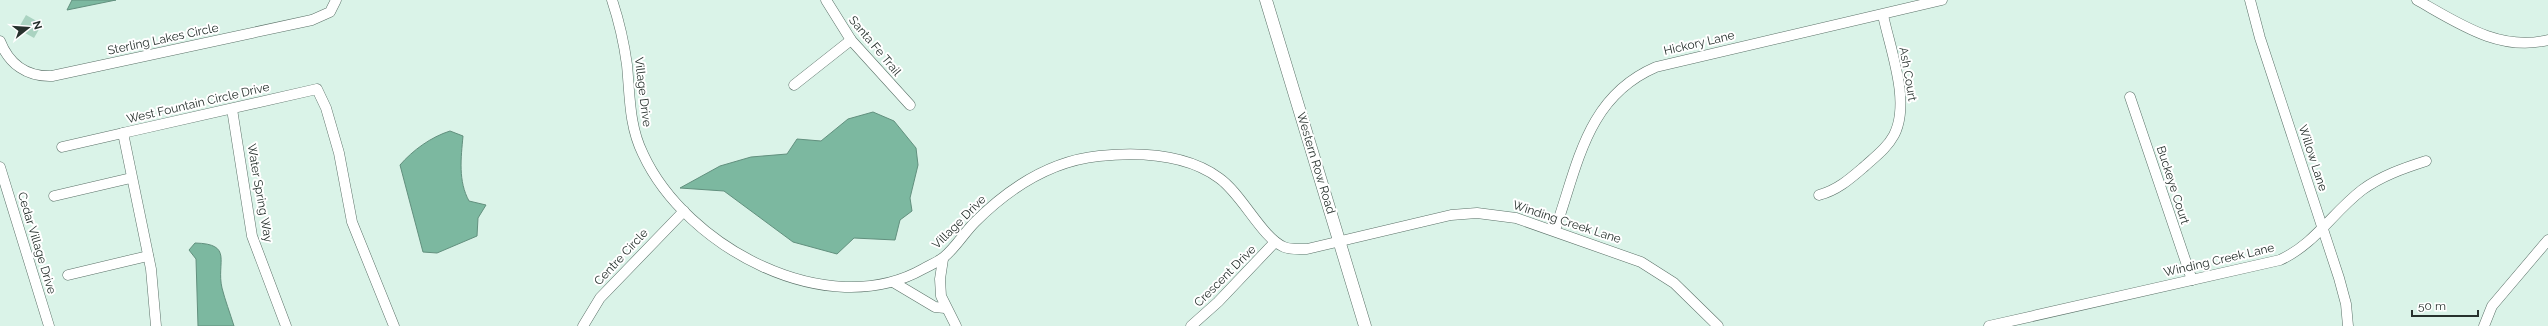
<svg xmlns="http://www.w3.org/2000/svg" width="2548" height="326" font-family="Raleway,sans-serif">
	<rect width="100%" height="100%" fill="#daf3e8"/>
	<polygon fill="#aad3c1" points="26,15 42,24 34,38 18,29"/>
	<g fill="#7cb8a0" stroke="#62907e">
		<polygon points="72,0 116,0 67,10"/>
		<polygon points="873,112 894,121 916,148 918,165 910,198 912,211 900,220 895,240 854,238 837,254 793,242 724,191 680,188 720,166 751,157 787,154 797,139 821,141 848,119"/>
		<path d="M450,131L463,136C461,158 458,181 469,201L486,205L478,218L477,236L437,253L423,252L400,165C413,150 431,137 450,131Z"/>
		<path d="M195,243C234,244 216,262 222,288C225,300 230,313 234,326H198L196,259L189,250Z"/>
	</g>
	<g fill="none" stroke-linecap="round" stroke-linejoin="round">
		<g stroke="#5b7168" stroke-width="11">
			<g id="minor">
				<path d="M612,0C619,21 624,43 627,65C630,96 629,126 643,154C686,247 827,323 923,269C930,265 938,262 944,257C956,247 964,233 975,222C1010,187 1050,161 1099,156C1139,152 1186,154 1219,178C1242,194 1262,238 1284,247C1291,250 1299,249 1307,249L1451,215L1477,213L1516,218L1641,262L1674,283L1718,326"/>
				<polyline points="826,0 851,40 910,105"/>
				<polyline points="2250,0 2260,38 2339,278 2346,304 2348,326"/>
				<path d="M2417,0C2458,23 2499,52 2548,40"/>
				<path d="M0,41C9,64 27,77 52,76L312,20L330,12L336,0"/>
				<polyline points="794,85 851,40"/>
				<polyline points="2130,97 2192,280"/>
				<polyline points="232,109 252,236 286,326"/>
				<polyline points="62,147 123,133"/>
				<polyline points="0,167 49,326"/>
				<path d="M1819,195C1838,190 1851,178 1865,166C1876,156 1887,148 1894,135C1911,102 1890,49 1883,15"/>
				<polyline points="54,196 131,178"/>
				<path d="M1555,230C1578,165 1586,97 1656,67L1942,0"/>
				<polyline points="943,259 940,279 941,296 956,326"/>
				<polyline points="68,275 148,256"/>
				<polyline points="893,282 935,307 945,308"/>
				<polyline points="156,326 151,269 123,133 317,89 326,108 339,153 352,222 394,326"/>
				<polyline points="583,326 600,298 684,211"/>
				<polyline points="1191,326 1218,302 1275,242"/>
				<path d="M1989,326L2280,260C2315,244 2332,213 2362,190C2381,176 2404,168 2426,161"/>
				<polyline points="2484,326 2492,306 2548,240"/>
			</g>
		</g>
		<g stroke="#5b7168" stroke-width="13">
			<polyline id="tertiary" points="1266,0 1365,326"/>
		</g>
		<use href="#minor" stroke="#fff" stroke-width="10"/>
		<use href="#tertiary" stroke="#fff" stroke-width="12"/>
	</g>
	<g text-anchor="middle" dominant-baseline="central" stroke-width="4" stroke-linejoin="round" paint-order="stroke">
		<g font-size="12" fill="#27312d" stroke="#fff">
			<text transform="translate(163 39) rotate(-12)">Sterling Lakes Circle</text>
			<text transform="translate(1699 43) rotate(-13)">Hickory Lane</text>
			<text transform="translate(875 46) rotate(50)">Santa Fe Trail</text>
			<text transform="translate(1908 74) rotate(80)">Ash Court</text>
			<text transform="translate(643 92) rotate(83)">Village Drive</text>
			<text transform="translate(198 103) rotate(-13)">West Fountain Circle Drive</text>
			<text transform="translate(2313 158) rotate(72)">Willow Lane</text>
			<text transform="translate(1316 163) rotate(73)">Western Row Road</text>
			<text transform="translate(2173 185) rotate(72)">Buckeye Court</text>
			<text transform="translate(260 193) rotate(80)">Water Spring Way</text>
			<text transform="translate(959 222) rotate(-45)">Village Drive</text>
			<text transform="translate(1567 222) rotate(18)">Winding Creek Lane</text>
			<text transform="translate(37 243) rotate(73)">Cedar Village Drive</text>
			<text transform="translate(621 257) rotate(-47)">Centre Circle</text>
			<text transform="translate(2219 260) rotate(-13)">Winding Creek Lane</text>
			<text transform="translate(1225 276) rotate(-45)">Crescent Drive</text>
		</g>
	</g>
	<g transform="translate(28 28) rotate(73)" stroke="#ffffff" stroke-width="3" paint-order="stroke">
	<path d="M0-3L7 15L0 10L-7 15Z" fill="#27312d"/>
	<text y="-6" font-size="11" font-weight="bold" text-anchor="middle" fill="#27312d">N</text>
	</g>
	<path d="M2412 310v6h66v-6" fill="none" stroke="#27312d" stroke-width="2"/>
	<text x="2418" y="310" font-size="12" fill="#27312d" stroke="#ffffff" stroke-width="3" paint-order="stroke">50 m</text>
</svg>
